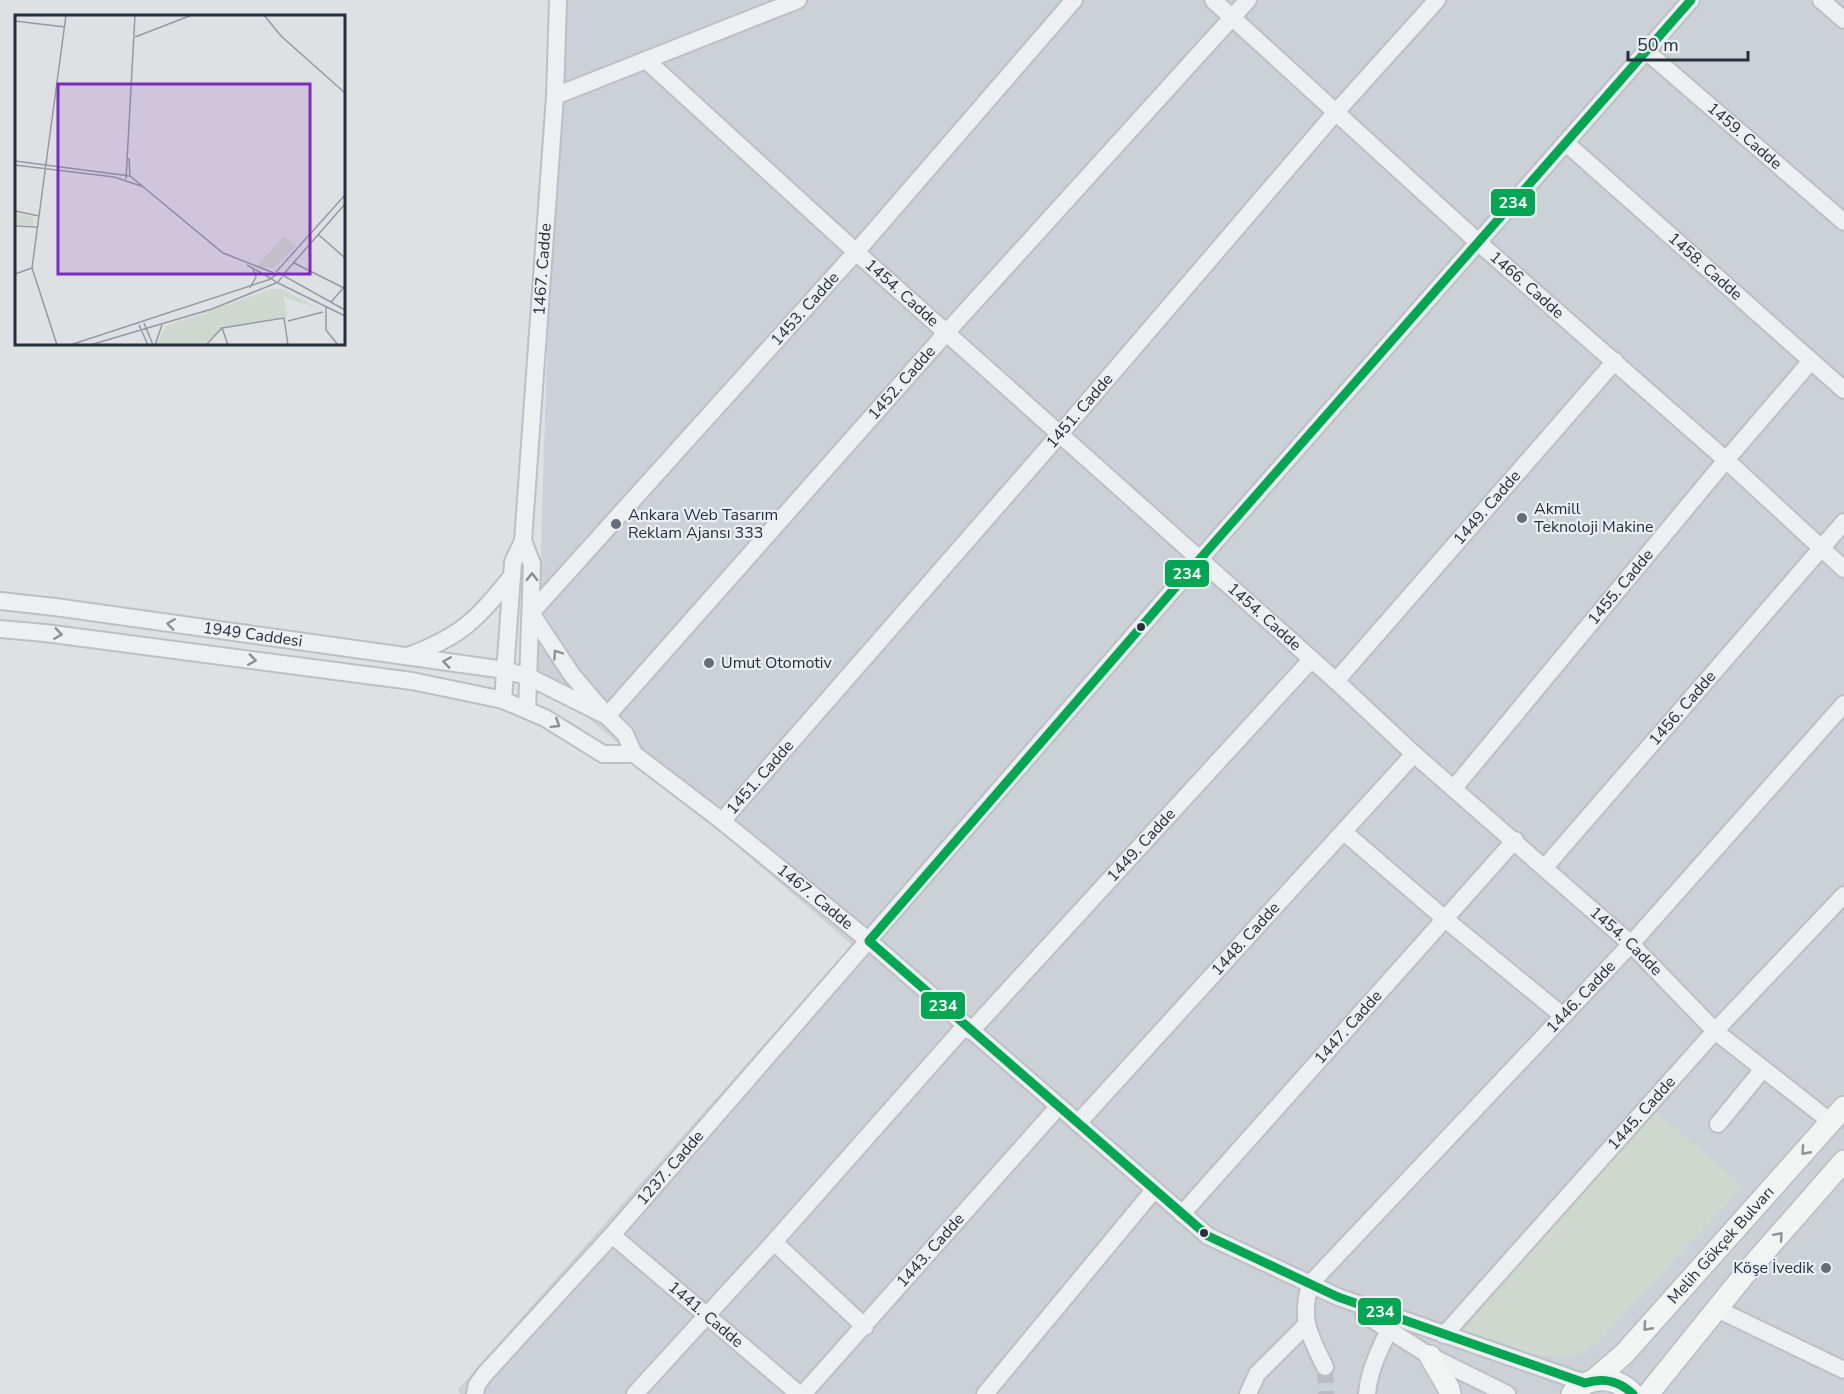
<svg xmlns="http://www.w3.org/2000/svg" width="1844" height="1394" font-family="'Nunito Sans',sans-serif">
	<rect width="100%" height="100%" fill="#dee1e4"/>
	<polygon fill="#ccd1d7" points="558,0 1844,0 1844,1394 460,1394 458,1389 852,945 537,674"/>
	<path fill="#cfd8cf" d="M1656,1112L1743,1186L1599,1341C1593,1345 1586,1352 1580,1354C1554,1365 1489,1341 1462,1332Z"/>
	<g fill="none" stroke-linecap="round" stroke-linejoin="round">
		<polyline stroke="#b9bdc2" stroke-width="16" stroke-dasharray="16 8" stroke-linecap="butt" points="1325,1367 1326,1394"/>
		<g stroke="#bdbfc2" stroke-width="20">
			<g id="minor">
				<path id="s1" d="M1074,0L856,252L531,613L572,675L607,716L946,333L1248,0"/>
				<path id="s2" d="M1213,0L1479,243L1726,460L1844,569"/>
				<polyline points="1821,0 1844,20"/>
				<path id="s3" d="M1646,51L1844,222"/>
				<path id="s4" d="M646,60L856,252L1336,681L1414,754L1631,944L1715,1031L1831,1122"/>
				<polyline points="555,96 798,0"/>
				<path id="s5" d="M1566,143L1844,390"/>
				<polyline points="523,541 532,564 527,710"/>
				<path id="s6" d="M0,601L55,607L505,670L529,677L607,716L625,734L634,754L722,821L869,941L1208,1236L1338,1297L1585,1383"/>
				<polyline points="0,629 45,633 412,681 484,696 503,700 545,718 603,754 634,754"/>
				<path d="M408,656C462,636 476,620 512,576"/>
				<path id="s7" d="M1336,681L1615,361"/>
				<path id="s8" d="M503,700L513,562L523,541L555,96L558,0"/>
				<path id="s9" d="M1454,788L1726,460L1811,361"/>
				<path id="s10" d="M722,821L1060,434L1336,112L1437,0"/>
				<polyline points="1344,832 1445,919 1563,1016"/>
				<path id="s11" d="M1545,867L1844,522"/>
				<path id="s12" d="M971,1031L1311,660"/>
				<path id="s13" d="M1078,1123L1414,754"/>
				<polyline points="1718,1124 1763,1069"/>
				<path id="s14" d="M1182,1214L1515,840"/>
				<path id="s15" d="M612,1235L799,1394"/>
				<polyline points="774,1242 865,1327"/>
				<polyline points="1717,1309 1844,1370"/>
				<polyline points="1364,1314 1430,1356 1507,1394"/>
				<path id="s16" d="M1444,1335L1715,1031L1844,895"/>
				<path id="s17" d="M1325,1367C1309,1334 1300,1321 1310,1284L1631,944L1844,704"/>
				<path id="s18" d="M475,1394L477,1385L484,1375L612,1235L1200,559L1691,0"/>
				<polyline points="635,1394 774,1242 965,1026"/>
				<path id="s19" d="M803,1394L1058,1107"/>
				<polyline points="985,1394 1154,1190"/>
				<polyline points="1248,1394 1257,1374 1306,1325"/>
				<path d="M1367,1394C1369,1370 1379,1351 1389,1330"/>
			</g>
		</g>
		<g stroke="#babec1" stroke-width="24">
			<g id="major">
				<polyline points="1430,1356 1449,1389 1450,1394"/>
				<path id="s20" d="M1595,1379L1624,1354L1844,1107"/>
				<path d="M1572,1394C1589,1375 1615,1375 1633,1394"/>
				<polyline points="1648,1394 1745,1274 1844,1161"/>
			</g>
		</g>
		<use href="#minor" stroke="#edeff0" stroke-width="16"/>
		<use href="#major" stroke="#f2f4f4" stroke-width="21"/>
		<g stroke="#ebeff4" stroke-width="14">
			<path id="bus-1" d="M1633,1394C1619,1381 1604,1377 1585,1383L1338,1297L1208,1236L869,941L1200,559L1691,0"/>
		</g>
		<use href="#bus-1" stroke="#00a651" stroke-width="9"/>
	</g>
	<defs><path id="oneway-chevron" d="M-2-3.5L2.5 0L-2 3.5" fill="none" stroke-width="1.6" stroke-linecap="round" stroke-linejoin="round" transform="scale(1.5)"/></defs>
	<g stroke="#8a8f96">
		<use href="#oneway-chevron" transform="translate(532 577) rotate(-89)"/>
		<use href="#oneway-chevron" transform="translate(171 624) rotate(-172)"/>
		<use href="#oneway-chevron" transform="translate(58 634) rotate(8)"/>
		<use href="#oneway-chevron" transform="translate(557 654) rotate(-125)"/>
		<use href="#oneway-chevron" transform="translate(252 660) rotate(8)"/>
		<use href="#oneway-chevron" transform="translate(447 662) rotate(-172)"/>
		<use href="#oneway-chevron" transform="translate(556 724) rotate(32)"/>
	</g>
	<g stroke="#8c9298">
		<use href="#oneway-chevron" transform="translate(1805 1151) rotate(132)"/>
		<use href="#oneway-chevron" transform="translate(1779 1236) rotate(-49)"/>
		<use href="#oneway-chevron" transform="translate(1647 1327) rotate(132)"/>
	</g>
	<g fill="#666d77" stroke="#ebeff4" stroke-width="2">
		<circle cx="1522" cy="518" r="6"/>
		<circle cx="616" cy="524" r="6"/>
		<circle cx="709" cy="663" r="6"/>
		<circle cx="1826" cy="1268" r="6"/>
	</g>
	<g fill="#262f3c" stroke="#ebeff4" stroke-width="2">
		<circle cx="1141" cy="627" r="5"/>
		<circle cx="1204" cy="1233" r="5"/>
	</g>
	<g text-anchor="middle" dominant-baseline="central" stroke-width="4.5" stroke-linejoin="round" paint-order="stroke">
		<g font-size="16" fill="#262f3c" stroke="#ebeff4">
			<text stroke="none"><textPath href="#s3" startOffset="130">1459. Cadde</textPath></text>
			<text stroke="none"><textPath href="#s5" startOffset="186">1458. Cadde</textPath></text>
			<text stroke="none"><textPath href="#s8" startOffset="434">1467. Cadde</textPath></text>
			<text stroke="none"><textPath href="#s2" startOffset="424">1466. Cadde</textPath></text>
			<text stroke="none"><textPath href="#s4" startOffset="346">1454. Cadde</textPath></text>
			<text transform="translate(805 309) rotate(-48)">1453. Cadde</text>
			<text stroke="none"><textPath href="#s1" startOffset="1392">1452. Cadde</textPath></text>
			<text stroke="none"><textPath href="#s10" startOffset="544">1451. Cadde</textPath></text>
			<text stroke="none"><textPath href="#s7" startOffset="230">1449. Cadde</textPath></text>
			<text stroke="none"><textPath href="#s9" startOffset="261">1455. Cadde</textPath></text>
			<text stroke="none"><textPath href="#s4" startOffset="832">1454. Cadde</textPath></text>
			<text stroke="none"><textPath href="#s6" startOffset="255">1949 Caddesi</textPath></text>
			<text stroke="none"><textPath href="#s11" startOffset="210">1456. Cadde</textPath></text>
			<text stroke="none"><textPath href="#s10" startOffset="58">1451. Cadde</textPath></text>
			<text stroke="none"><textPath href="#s12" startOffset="252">1449. Cadde</textPath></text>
			<text stroke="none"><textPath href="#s6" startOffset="900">1467. Cadde</textPath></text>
			<text stroke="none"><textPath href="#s13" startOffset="249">1448. Cadde</textPath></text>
			<text stroke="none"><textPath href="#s4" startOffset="1318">1454. Cadde</textPath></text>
			<text stroke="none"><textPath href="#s17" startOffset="482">1446. Cadde</textPath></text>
			<text stroke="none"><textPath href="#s14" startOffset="250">1447. Cadde</textPath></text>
			<text stroke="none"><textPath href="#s16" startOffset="297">1445. Cadde</textPath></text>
			<text stroke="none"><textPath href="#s18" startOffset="300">1237. Cadde</textPath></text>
			<text stroke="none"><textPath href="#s20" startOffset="184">Melih Gökçek Bulvarı</textPath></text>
			<text stroke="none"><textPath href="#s19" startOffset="192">1443. Cadde</textPath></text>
			<text stroke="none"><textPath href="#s15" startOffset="123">1441. Cadde</textPath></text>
		</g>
		<g font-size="16" fill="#262f3c" stroke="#ebeff4" text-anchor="start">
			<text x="1534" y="509">Akmill<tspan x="1534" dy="18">Teknoloji Makine</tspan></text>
			<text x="628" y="515">Ankara Web Tasarım<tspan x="628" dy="18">Reklam Ajansı 333</tspan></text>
			<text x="721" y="663">Umut Otomotiv</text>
			<text x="1814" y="1268" text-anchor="end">Köşe İvedik</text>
		</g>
	</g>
	<g transform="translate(15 15)">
		<rect width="330" height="330" fill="#dee1e4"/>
		<path d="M0,198L18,202L19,210H0ZM269,221L281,231L258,254L242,251ZM257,274H267L307,295L269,282L272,302L207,313L188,330L141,329L151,311Z" fill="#cfd8cf"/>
		<path fill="none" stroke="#949aa1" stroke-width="1.5" d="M249,0L266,21L330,78M0,6L50,12M120,22L177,0M114,143L115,162M0,146L115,161L208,238L259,258M0,150L99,162L129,172M111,164L120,0M0,196L24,201M0,211L22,212M304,220L330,243M279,248L329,273M232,250L255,263M261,257L330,180M0,259L17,253M267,261L330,189M267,262L262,268L256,263L264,258L330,295M263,268L330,301M235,273L241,262L238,254M316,287L330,271M311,292V315L323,330M273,306L308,297M129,308L138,330M124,310L133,330M207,313L213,330M42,330L17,253L51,0M55,330L256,264M75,330L197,294L261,268M140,330L147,310M191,330L207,313L269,303L273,330"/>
		<path fill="#7b2cbf" fill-opacity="0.15" stroke="#7b2cbf" stroke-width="3" d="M43,69H295V259H43Z"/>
		<rect width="330" height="330" fill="none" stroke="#262f3c" stroke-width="3"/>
	</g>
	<g stroke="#ebeff4" stroke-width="2">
		<rect x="1490" y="188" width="46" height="29" rx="6" fill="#00a651"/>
		<rect x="1164" y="559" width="46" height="29" rx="6" fill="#00a651"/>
		<rect x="920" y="991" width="46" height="29" rx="6" fill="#00a651"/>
		<rect x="1357" y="1297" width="45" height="29" rx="6" fill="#00a651"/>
	</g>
	<g font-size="16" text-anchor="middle" font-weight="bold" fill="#fff">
		<text x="1513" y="208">234</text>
		<text x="1187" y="579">234</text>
		<text x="943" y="1011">234</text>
		<text x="1380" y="1317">234</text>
	</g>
	<path d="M1628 51v9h120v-9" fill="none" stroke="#262f3c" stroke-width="3"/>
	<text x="1637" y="51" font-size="18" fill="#262f3c" stroke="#ebeff4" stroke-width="4.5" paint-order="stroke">50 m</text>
</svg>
